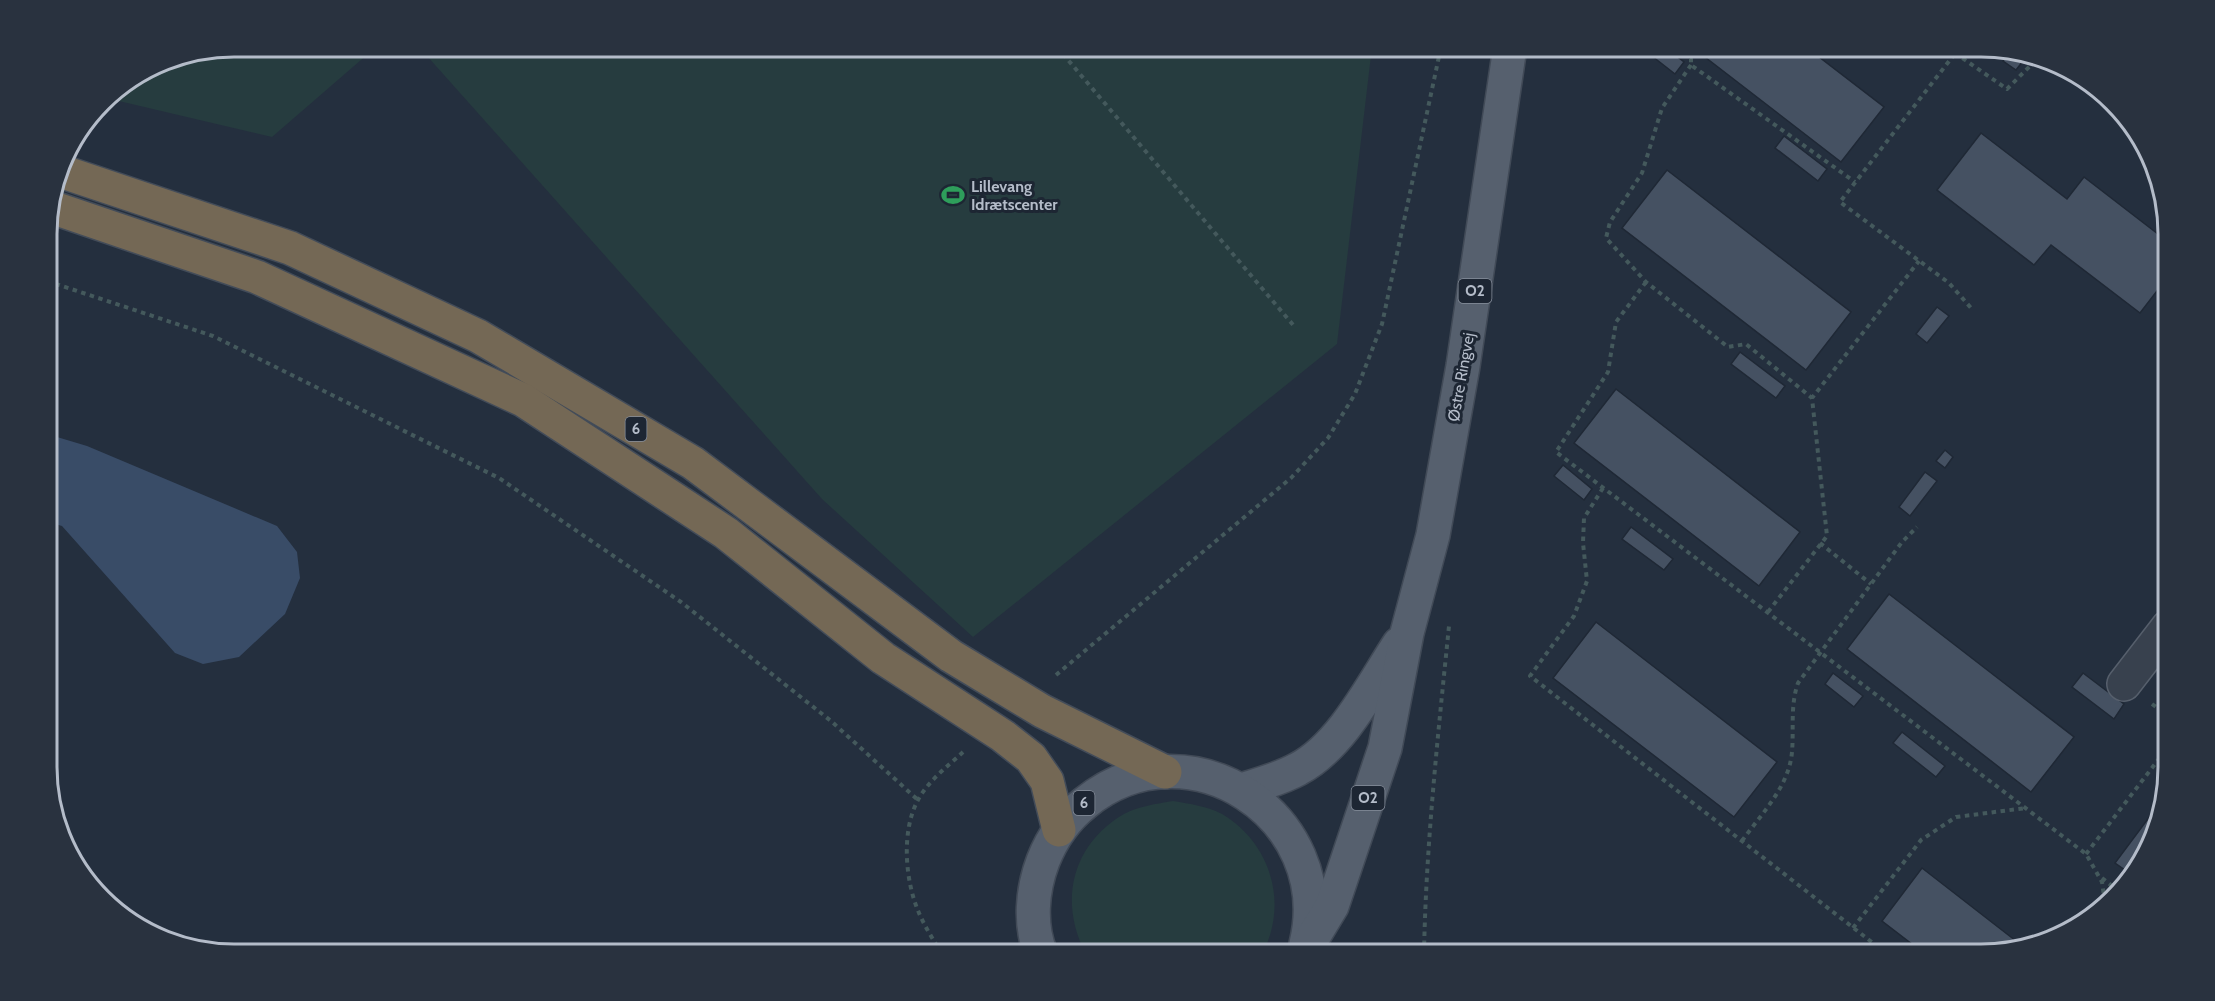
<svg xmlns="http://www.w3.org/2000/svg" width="2215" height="1001" font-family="Cabin,sans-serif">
	<rect width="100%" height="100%" fill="#242f3e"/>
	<g fill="#263c3f">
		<polygon points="234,47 376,47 272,137 106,98 110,93 163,61"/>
		<polygon points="419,47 1372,47 1337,344 973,637 822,499"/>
		<path d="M1173,801C1190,804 1207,806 1222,814C1271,843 1289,904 1262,954H1086C1058,902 1072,844 1124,814C1139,806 1156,804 1173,801Z"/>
	</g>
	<polygon fill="#394c67" points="47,434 87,446 277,526 297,552 300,578 285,614 239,657 203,664 175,653 62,526 48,522"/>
	<g fill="#455162" stroke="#1f2835" stroke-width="1.5">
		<polygon points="1645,47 1665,47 1684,62 1675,74 1643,49"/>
		<polygon points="1692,47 1806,47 1884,107 1841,162"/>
		<polygon points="2009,52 2027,56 2016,70 2003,61"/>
		<polygon points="1981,133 2067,199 2084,177 2167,241 2167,278 2140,313 2051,245 2034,265 1937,190"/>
		<polygon points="1784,136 1827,169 1818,181 1775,148"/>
		<polygon points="1667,170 1851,312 1806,370 1622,228"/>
		<polygon points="1937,307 1949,316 1927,343 1916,334"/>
		<polygon points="1740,352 1785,386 1776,398 1731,364"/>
		<polygon points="1616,389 1800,532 1759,586 1574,443"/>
		<polygon points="1945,450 1953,457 1945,468 1936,461"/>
		<polygon points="1563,465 1592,489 1584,500 1554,476"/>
		<polygon points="1925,472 1937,481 1910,516 1899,507"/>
		<polygon points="1631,527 1673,559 1664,570 1622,539"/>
		<polygon points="1889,594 2074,737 2031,792 1847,649"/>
		<polygon points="1596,622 1777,762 1734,817 1553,678"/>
		<polygon points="1833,673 1863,696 1854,707 1825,684"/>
		<polygon points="2083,673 2124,704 2114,719 2072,687"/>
		<polygon points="1902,732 1945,766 1936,777 1893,743"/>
		<polygon points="2156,808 2160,811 2154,838 2128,872 2115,863"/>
		<polygon points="1922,868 2025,948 1993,954 1925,954 1882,921"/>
	</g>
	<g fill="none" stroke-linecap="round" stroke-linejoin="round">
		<g stroke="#565f6c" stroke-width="36">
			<polyline id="minor" points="2124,684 2168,627"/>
		</g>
		<g stroke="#414a57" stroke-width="36">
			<g id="major">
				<path d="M1241,790C1260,784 1280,779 1298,769C1342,746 1372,685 1399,644"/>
				<path d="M1041,954C1029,925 1032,890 1043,861C1052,838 1066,818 1085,803C1188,719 1337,816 1306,944"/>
				<polyline points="1303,954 1332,906 1385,748 1407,633 1433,535 1463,366 1510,47"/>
			</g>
		</g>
		<g stroke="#434c59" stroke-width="36">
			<g id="highway">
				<polyline points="60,171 290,248 478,336 693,463 951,656 1042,711 1165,772"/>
				<polyline points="51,207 257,277 523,400 726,533 883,658 1003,736 1031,758 1047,781 1059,830"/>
			</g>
		</g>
		<g stroke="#44595c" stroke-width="4" stroke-dasharray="4.5 4.5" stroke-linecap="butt">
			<polyline points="1057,47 1294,326"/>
			<polyline points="1676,47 1691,59 1691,65 1855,182"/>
			<polyline points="1960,47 1840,202 1949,283 1971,308"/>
			<polyline points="1955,53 2007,89 2038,58"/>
			<polyline points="1691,65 1662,108 1642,173 1610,222 1606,238 1646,282 1728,347 1746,344 1812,398"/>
			<polyline points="47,281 213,336 499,478 681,602 831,721 918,800"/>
			<polyline points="1646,282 1616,322 1608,372 1556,452 2086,854 2102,882 2105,903"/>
			<polyline points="1603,488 1584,518 1583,543 1587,581 1574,616 1530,676 1887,954"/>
			<polyline points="1820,543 1871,584"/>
			<polyline points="1768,612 1827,536 1812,398 1919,261"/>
			<polyline points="1056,675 1291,478 1328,438 1355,394 1382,324 1441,47"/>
			<polyline points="2152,704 2168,716"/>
			<path d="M1742,841C1761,814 1789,787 1792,752C1794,729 1790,706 1798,683L1902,542L1917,527"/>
			<polyline points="2086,854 2168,747"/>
			<polyline points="2102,878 2116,889"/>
			<polyline points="1853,928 1921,840 1956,817 2026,808"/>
			<path d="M942,954C934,941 925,927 919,913C905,881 901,831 918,800C928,781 948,766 963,752"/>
			<path d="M1424,954C1426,844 1438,735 1449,626"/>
		</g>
		<use href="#minor" stroke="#38414e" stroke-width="33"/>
		<use href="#major" stroke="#56606e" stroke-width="33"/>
		<use href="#highway" stroke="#746855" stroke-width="33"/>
	</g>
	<defs>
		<g id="stadium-bare" transform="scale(1.8)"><path d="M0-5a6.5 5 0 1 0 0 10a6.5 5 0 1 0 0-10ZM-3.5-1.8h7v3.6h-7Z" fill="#2e9e5b" stroke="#1d2633" stroke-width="2.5" paint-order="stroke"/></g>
	</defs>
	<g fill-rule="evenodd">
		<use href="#stadium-bare" x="953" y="195"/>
	</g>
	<g text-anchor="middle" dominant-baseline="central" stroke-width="6" stroke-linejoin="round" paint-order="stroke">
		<g fill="#1d2633" stroke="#878f9c" stroke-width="1.5">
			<rect x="1458.5" y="279" width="33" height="24" rx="4.5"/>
			<rect x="625.5" y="417" width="21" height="24" rx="4.5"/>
			<rect x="1351.5" y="786" width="33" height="24" rx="4.5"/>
			<rect x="1073.5" y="791" width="21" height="24" rx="4.5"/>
		</g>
		<g font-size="15" font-weight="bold" fill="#b4bcc9">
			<text x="1475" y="291">O2</text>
			<text x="636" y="429">6</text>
			<text x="1368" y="798">O2</text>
			<text x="1084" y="803">6</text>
		</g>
		<g font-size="16" font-weight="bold" fill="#b4bcc9" stroke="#1d2633" text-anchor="start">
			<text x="971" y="186">Lillevang<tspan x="971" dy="18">Idrætscenter</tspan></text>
		</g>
		<g font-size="16" fill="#b4bcc9" stroke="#1d2633">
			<text transform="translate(1461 377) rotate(-80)">Østre Ringvej</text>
		</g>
	</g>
	<path d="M0 0H2215V1001H0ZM234 57H1981A177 177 0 0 1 2158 234V767A177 177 0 0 1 1981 944H234A177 177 0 0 1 57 767V234A177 177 0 0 1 234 57Z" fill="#29323f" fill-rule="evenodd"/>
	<path fill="none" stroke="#b4bcc9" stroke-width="3" d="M234 57H1981A177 177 0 0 1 2158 234V767A177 177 0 0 1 1981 944H234A177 177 0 0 1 57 767V234A177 177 0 0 1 234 57Z"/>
</svg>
